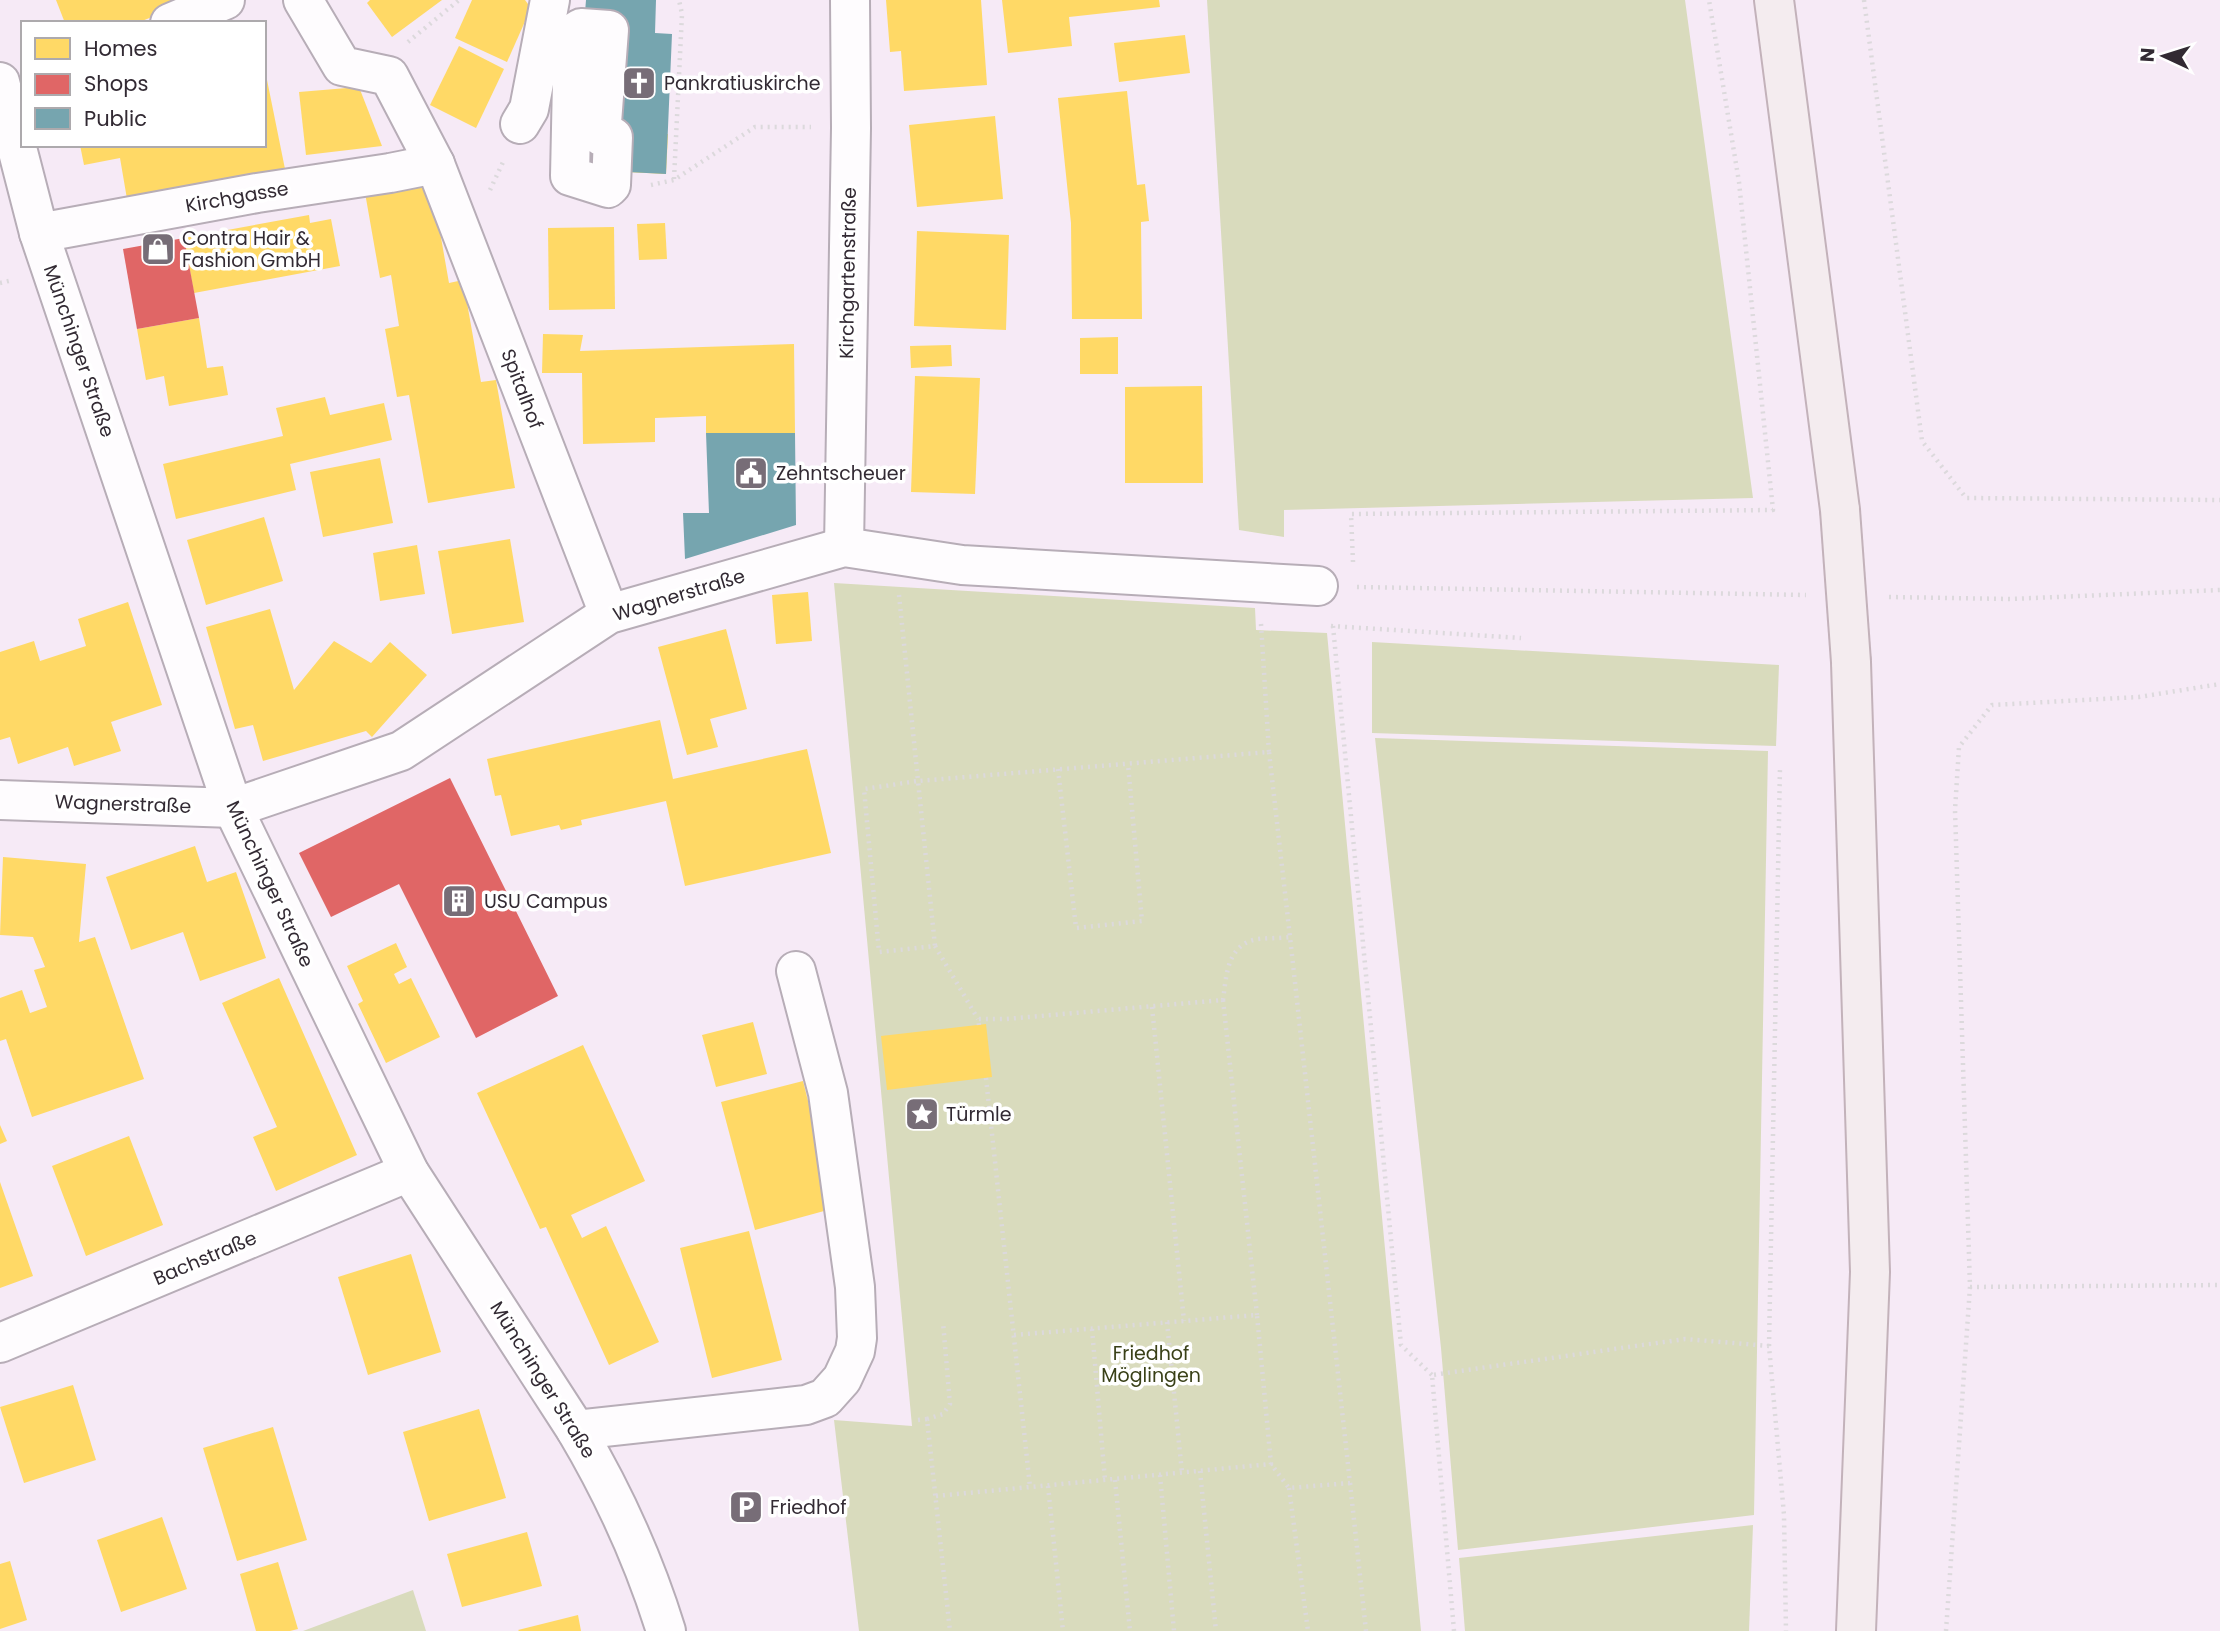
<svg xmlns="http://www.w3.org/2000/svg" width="2220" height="1631" font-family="Poppins,sans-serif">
	<rect width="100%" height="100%" fill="#f6eaf6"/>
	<g fill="#d9dbbd">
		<polygon points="1207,0 1685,0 1753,498 1284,510 1284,537 1239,530"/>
		<polygon points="834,583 1255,608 1256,630 1327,633 1421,1631 859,1631 834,1420 912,1426"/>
		<polygon points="1372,642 1779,665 1776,746 1372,733"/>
		<polygon points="1375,738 1768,751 1754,1515 1458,1550 1441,1348"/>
		<polygon points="1753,1525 1749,1631 1465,1631 1459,1558"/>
		<polygon points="413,1590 426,1631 303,1631"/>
	</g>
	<g fill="#ffd966">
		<polygon points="56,0 194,0 137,23 65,23"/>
		<polygon points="370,0 442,0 392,37 367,3"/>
		<polygon points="472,0 525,0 531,8 507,62 455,38"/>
		<polygon points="886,0 981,0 987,85 904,91 901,51 890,52"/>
		<polygon points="1002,0 1159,0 1160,7 1069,17 1072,46 1008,53"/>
		<polygon points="1185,35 1190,73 1119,82 1114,43"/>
		<polygon points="459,46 504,69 476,128 430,105"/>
		<polygon points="264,65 285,169 127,199 120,158 84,165 80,145 264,145"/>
		<polygon points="359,87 382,146 306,155 299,92"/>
		<polygon points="1127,91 1137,185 1145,184 1149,221 1141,222 1142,319 1072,319 1071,223 1058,98"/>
		<polygon points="995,116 1003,199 917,207 909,125"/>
		<polygon points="629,133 668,134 666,174 627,172"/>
		<polygon points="430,175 449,283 463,280 481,382 496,380 515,488 428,503 409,395 397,397 385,329 399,326 391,275 380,278 364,187"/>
		<polygon points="309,215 310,223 331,219 340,266 194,293 184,238"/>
		<polygon points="665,223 667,259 639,260 637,224"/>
		<polygon points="614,227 615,309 549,310 548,228"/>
		<polygon points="917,231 1009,235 1006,330 914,326"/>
		<polygon points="199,318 207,368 223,366 228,395 169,406 164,376 146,380 137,329"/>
		<polygon points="543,334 583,335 580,351 794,344 795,433 706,433 706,416 655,418 655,442 583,444 582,373 542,373"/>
		<polygon points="1118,337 1118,374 1080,374 1080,338"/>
		<polygon points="951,345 952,366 911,368 910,346"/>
		<polygon points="915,376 980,378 975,494 911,492"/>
		<polygon points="1202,386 1203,483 1125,483 1125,387"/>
		<polygon points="325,397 330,415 384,403 392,440 290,464 296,490 176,519 163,464 283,436 276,408"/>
		<polygon points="380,458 393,523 323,537 310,472"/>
		<polygon points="264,517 283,581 206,605 187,540"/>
		<polygon points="510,539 524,622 452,634 438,551"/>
		<polygon points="417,545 425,594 380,601 373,553"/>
		<polygon points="808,592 812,641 776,644 772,595"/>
		<polygon points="128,602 162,705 111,722 121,751 74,766 68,747 18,764 10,737 0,740 0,652 34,641 40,661 86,646 78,619"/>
		<polygon points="270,609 294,690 334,641 371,663 390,642 427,675 372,737 366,731 263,761 253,725 235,729 206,627"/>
		<polygon points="726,629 747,709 710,719 718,747 687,755 658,647"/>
		<polygon points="660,720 673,779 807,749 831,853 685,886 666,801 581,820 582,825 561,830 559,825 511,836 501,795 495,796 487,759"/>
		<polygon points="195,846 207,882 236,872 266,958 200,981 183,932 131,950 106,877"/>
		<polygon points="3,857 86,864 79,942 95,937 144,1079 32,1117 6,1039 0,1041 0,998 22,990 30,1013 47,1007 34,970 45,967 33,937 0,935"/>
		<polygon points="396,943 407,967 394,974 399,984 411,978 440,1037 386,1063 358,1004 363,1001 347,966"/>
		<polygon points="279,978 357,1155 276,1191 253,1137 277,1127 222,1003"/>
		<polygon points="753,1022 767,1074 716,1087 702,1035"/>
		<polygon points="986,1024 992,1077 887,1090 881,1036"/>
		<polygon points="583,1045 645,1181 571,1215 582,1238 606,1226 659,1342 609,1365 546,1227 540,1229 477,1093"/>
		<polygon points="803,1081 835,1208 755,1230 721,1102"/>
		<polygon points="0,1125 7,1141 0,1144"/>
		<polygon points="129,1136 163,1225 86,1256 52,1166"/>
		<polygon points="0,1182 33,1276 0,1288"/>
		<polygon points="749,1231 782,1360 712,1378 680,1248"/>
		<polygon points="411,1254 441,1352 368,1375 338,1277"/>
		<polygon points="73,1385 96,1460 24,1483 0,1407"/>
		<polygon points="479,1409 506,1498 429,1521 403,1432"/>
		<polygon points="273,1427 307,1540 237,1561 203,1448"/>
		<polygon points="162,1517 187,1589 121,1612 97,1540"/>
		<polygon points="527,1532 542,1586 462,1607 447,1554"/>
		<polygon points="10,1561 27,1620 0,1629 0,1564"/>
		<polygon points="278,1562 298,1629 290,1631 256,1631 240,1574"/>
		<polygon points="578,1615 581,1631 519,1631 518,1630"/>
	</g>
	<g fill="#e06666">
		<polygon points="184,238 199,318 137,329 123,249"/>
		<polygon points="450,778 558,996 476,1038 399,884 331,917 299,853"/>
	</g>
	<g fill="#76a5af">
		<polygon points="586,0 656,0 655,33 672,34 666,174 627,172 584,25"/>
		<polygon points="706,433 795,433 796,525 685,559 683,513 709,513"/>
	</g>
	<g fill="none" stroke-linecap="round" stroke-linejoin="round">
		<g stroke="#b7adb7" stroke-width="42">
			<g id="minor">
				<polyline points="303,0 342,66 389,76 435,164 609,614"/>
				<polyline points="170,23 225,0"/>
				<polygon points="581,28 609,30 601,136 613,137 611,185 608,188 570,176 573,33"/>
				<path d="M0,82L39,233L233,808L409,1172L576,1430C614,1494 644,1560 666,1631"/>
				<polyline points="520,124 529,109 550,0"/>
				<polyline points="39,233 257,193 390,173 435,164"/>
				<polyline points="844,547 851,128 850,0"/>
				<polyline points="0,800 233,808 401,751 609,614 844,547 962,565 1318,586"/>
				<polyline points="0,1343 409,1172"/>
				<polyline points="576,1430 806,1405 825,1398 842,1379 855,1351 857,1338 855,1287 828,1093 796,971"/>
			</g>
		</g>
		<g stroke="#c3b2ba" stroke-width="42">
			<g id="major">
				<polyline points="1774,0 1840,510"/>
				<polyline points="1851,662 1870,1272 1856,1631"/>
			</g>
		</g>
		<g stroke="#dcd9dc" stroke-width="4.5" stroke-dasharray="2 5" stroke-linecap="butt">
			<polyline points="1864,0 1922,441 1966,498 2220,500"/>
			<polyline points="408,42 459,0"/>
			<polyline points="674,179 682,14 679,0"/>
			<polyline points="651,185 674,180 755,127 811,127"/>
			<polyline points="490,190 504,160"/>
			<polyline points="0,283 13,280"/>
			<polyline points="1353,562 1351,514 1773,510 1739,182 1709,0"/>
			<polyline points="1357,587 1806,595"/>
			<polyline points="899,595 918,781 864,789 879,952 935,946 918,781 1269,752 1290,937"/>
			<polyline points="1889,597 2010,599 2220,590"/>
			<polyline points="1261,624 1269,752"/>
			<polyline points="1331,626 1521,638"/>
			<polyline points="1333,626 1401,1345 1432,1375"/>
			<polyline points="1058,769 1076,928 1142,921 1128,764"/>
			<polyline points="935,946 978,1019"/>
			<path d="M1223,1000C1226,980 1226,950 1250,941C1261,937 1278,939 1290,937L1350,1483L1289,1488L1271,1464"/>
			<polyline points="1152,1007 1184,1321"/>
			<polyline points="979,1025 978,1019 1006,1019 1223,1000 1257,1315"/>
			<polyline points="986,1078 1030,1487"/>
			<polyline points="1970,1287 2220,1285"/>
			<polyline points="1167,1322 1182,1473"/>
			<polyline points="1092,1329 1105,1480"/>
			<polyline points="1769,1346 1780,767"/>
			<polyline points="927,1419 943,1414 950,1404 943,1322"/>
			<polyline points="918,1420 927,1419 950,1631"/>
			<polyline points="1200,1471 1216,1631"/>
			<polyline points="1160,1475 1174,1631"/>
			<polyline points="1115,1480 1130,1631"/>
			<polyline points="1350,1483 1366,1631"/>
			<polyline points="1048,1486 1063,1631"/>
			<polyline points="1289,1488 1308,1631"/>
			<polyline points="936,1496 1271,1464 1257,1315 1014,1335"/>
			<polyline points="1454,1631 1432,1375 1685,1339 1769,1346 1784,1515 1786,1631"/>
			<polyline points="1946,1631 1970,1287 1955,810 1959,747 1992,705 2139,697 2220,684"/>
		</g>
		<use href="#minor" stroke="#fefcfe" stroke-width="38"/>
		<use href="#major" stroke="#f4ecef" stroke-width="38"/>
		<g stroke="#c3b2ba" stroke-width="42" stroke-linecap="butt">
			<polyline id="major-bridge" points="1840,510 1851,662"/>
		</g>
		<use href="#major-bridge" stroke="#f4ecef" stroke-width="38"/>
	</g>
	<defs>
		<g id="church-square" transform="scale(1.75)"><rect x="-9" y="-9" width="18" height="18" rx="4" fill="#776d77" stroke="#fff"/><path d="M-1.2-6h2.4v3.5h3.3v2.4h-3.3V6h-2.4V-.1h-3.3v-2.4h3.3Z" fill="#fff"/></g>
		<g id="shop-square" transform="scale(1.75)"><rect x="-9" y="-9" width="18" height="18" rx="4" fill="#776d77" stroke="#fff"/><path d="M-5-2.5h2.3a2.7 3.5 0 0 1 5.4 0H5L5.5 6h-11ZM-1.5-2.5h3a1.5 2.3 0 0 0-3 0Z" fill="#fff"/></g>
		<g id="civic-square" transform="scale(1.75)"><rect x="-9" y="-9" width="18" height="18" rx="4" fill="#776d77" stroke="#fff"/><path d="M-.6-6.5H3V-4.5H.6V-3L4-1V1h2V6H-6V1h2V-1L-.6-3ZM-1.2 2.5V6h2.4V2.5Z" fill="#fff"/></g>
		<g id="building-square" transform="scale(1.75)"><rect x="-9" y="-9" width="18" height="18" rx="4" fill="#776d77" stroke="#fff"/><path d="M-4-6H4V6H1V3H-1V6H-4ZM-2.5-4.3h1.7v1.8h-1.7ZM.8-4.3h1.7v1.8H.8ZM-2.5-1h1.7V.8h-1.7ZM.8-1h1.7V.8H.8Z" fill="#fff"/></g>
		<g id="sight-square" transform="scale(1.75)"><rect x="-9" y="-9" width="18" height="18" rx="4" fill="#776d77" stroke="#fff"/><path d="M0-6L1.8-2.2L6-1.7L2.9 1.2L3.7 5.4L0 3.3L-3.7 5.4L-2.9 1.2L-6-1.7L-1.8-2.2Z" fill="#fff"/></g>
		<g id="parking-square" transform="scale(1.75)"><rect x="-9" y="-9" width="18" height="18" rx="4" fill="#776d77" stroke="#fff"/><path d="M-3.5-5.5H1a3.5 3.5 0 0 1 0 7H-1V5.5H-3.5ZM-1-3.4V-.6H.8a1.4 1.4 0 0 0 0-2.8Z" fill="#fff"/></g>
	</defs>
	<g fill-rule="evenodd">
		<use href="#church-square" x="639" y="83"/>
		<use href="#shop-square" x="158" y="249"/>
		<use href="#civic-square" x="751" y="473"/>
		<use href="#building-square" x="459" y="901"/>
		<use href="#sight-square" x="922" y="1114"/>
		<use href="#parking-square" x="746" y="1507"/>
	</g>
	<g text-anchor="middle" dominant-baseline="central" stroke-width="7" stroke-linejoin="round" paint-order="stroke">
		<g font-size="19" fill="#322a33" stroke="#fff" text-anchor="start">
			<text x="664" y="83">Pankratiuskirche</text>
			<text x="182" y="238">Contra Hair &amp;<tspan x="182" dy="22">Fashion GmbH</tspan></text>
			<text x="776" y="473">Zehntscheuer</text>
			<text x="484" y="901">USU Campus</text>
			<text x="946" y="1114">Türmle</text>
			<text x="770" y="1507">Friedhof</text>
		</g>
		<g font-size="19" fill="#322a33" stroke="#fff">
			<text transform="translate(237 197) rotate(-10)">Kirchgasse</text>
			<text transform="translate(848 273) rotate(-89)">Kirchgartenstraße</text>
			<text transform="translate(79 351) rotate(71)">Münchinger Straße</text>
			<text transform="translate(522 389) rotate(69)">Spitalhof</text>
			<text transform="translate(679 595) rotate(-17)">Wagnerstraße</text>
			<text transform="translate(123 804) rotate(2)">Wagnerstraße</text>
			<text transform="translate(270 884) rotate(65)">Münchinger Straße</text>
			<text transform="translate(205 1258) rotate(-23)">Bachstraße</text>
			<text transform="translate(543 1380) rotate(58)">Münchinger Straße</text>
		</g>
		<g font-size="19" fill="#394017" stroke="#fff">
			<text x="1151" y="1353">Friedhof<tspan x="1151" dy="22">Möglingen</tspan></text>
		</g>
	</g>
	<rect x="21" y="21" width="245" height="126" fill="#ffffff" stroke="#adaaad" stroke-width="2"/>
	<rect x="35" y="38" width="35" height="21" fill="#ffd966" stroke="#adaaad" stroke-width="2"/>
	<text x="84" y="56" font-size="21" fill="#322a33">Homes</text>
	<rect x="35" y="74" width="35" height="21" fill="#e06666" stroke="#adaaad" stroke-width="2"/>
	<text x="84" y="91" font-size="21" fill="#322a33">Shops</text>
	<rect x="35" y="108" width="35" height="21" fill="#76a5af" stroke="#adaaad" stroke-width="2"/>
	<text x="84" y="126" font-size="21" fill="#322a33">Public</text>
	<g transform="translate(2164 56) rotate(274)" stroke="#ffffff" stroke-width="5" paint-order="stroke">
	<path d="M0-5L12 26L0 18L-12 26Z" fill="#322a33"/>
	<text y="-10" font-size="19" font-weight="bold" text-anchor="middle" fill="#322a33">N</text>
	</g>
</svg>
